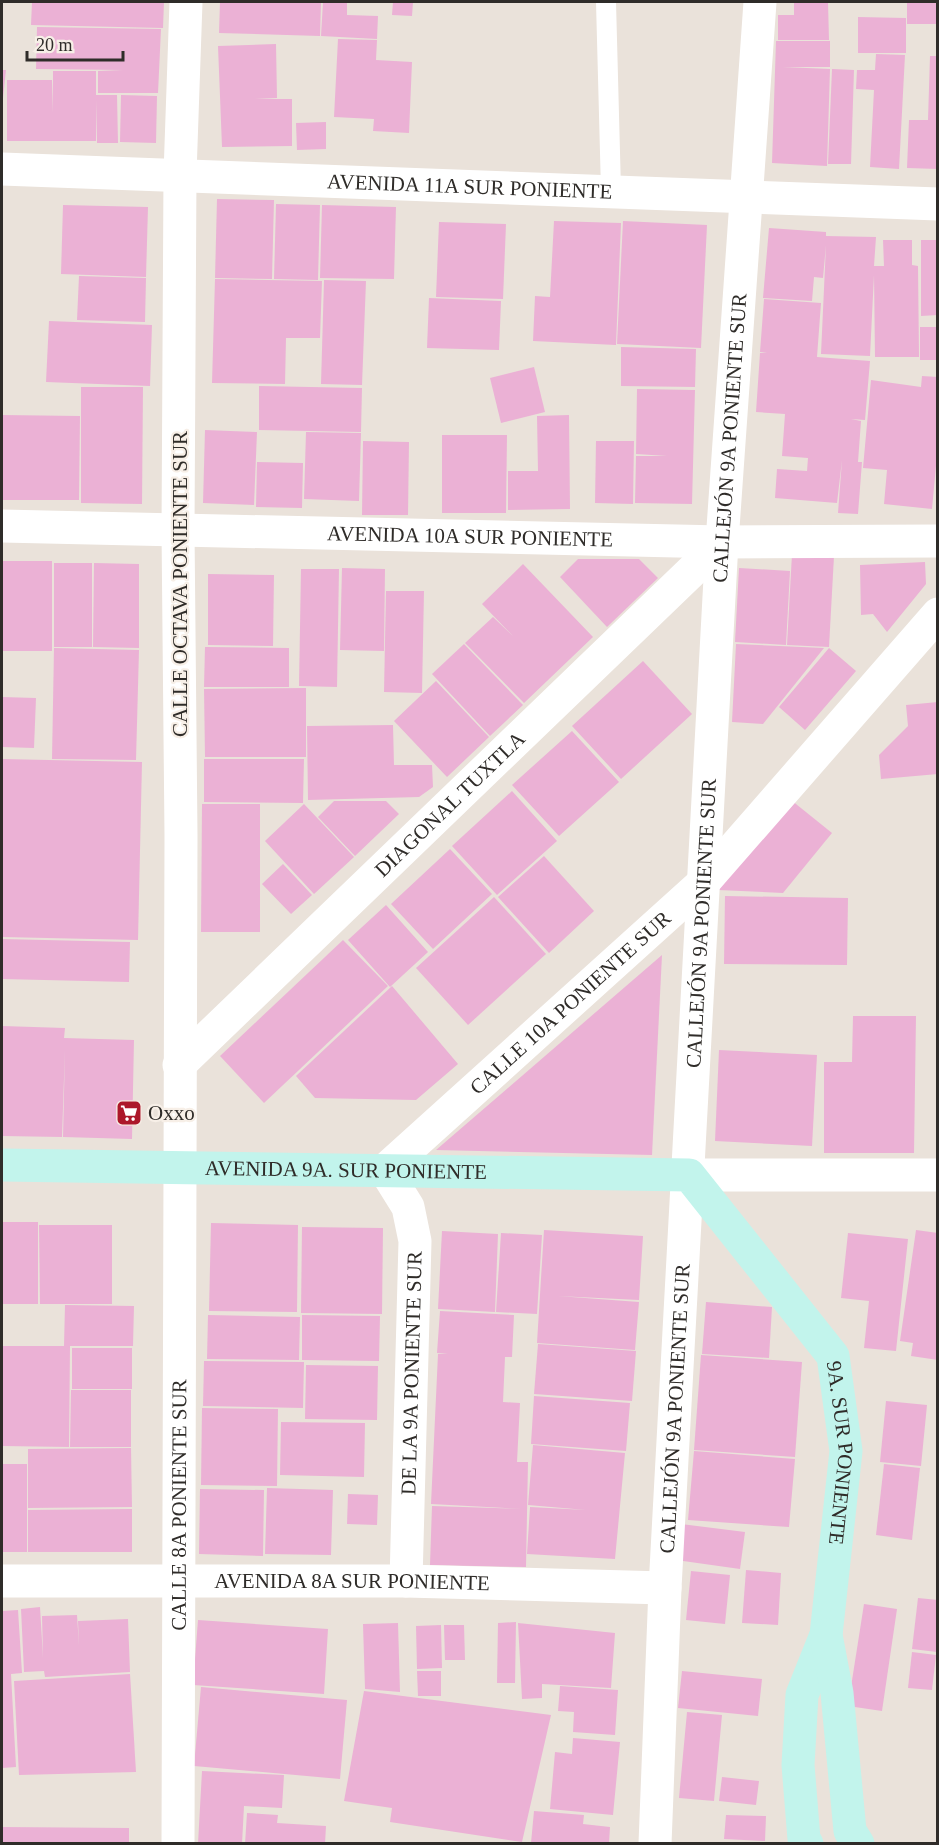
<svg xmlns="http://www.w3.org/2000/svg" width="939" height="1845" font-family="'Times New Roman',serif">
	<rect width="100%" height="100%" fill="#eae2da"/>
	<g fill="#ebb1d5">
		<polygon points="32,2 164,2 163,28 31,25"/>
		<polygon points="220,2 321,2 320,36 219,33"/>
		<polygon points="323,2 347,2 347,15 378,16 377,39 321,36"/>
		<polygon points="393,2 413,2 412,16 392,15"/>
		<polygon points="794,2 828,2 829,40 778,40 778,15 794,15"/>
		<rect x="907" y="2" width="31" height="22"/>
		<polygon points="858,17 906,18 906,53 858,53"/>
		<polygon points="37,27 161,29 158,93 98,93 98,71 123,70 36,69"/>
		<polygon points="338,39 377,40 376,60 412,62 409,133 373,131 374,119 334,117"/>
		<polygon points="776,41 830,41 830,67 783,67 830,69 827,166 772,163"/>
		<polygon points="276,44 277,98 255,99 292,99 292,146 222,147 218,46"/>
		<polygon points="876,54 905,55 899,169 870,167 874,90 856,89 857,70 875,70"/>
		<polygon points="930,56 938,56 938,169 907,168 909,120 928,120"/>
		<polygon points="832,69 854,70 851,164 828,164"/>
		<polygon points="2,70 6,70 3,98 2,98"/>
		<polygon points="53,71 96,71 96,95 117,95 118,143 97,143 97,100 96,141 7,141 7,80 52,80 53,113"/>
		<polygon points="121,95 157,96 156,143 120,142"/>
		<polygon points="326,122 326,149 297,150 296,123"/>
		<polygon points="217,199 274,200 272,279 215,278"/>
		<polygon points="276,204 320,205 318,280 274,279"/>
		<polygon points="63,205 148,207 146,277 61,274"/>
		<polygon points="322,205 396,207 394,279 320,278"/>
		<polygon points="554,221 621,223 616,345 533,341 535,296 550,297"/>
		<polygon points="623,221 707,225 701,348 617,344"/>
		<polygon points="439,222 506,224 503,299 436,297"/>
		<polygon points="769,228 826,232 826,236 876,237 874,266 884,266 883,240 912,240 912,265 918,266 919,357 875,357 874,275 870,356 821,354 826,245 823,278 814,277 812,301 763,298"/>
		<polygon points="921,240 938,240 938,315 921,316"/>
		<polygon points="79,276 146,278 145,322 77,320"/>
		<polygon points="215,279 322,281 320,338 286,338 285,384 212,383"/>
		<polygon points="324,280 366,281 362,385 321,384"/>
		<polygon points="429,298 501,301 499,350 427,348"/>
		<polygon points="764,299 821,303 817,357 870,361 865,420 851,419 861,421 858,462 862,462 858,514 838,513 842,460 837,503 775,498 777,469 807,471 808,458 782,456 785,414 756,412 760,353 767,353 760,352"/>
		<polygon points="49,321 152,325 150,386 46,382"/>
		<rect x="920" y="327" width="18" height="33"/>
		<polygon points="621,347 696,349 695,387 621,386"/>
		<polygon points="534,367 545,412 501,423 490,378"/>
		<polygon points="922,376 938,377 938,444 932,509 884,504 887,470 863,468 871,380 921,387"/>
		<polygon points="259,386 362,388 361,432 259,430"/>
		<polygon points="81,387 143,387 142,504 81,503"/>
		<polygon points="637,389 695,390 692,504 635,503 636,456 667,456 636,454"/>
		<polygon points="2,415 80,416 79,500 2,500"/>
		<polygon points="569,415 570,509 508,510 508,471 538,471 537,416"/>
		<polygon points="205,430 257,432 254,505 203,503"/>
		<polygon points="306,432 361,433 359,501 304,499"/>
		<polygon points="442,435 507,435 506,513 442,513"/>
		<polygon points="363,441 409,442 408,515 362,515"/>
		<polygon points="596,441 634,441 633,504 595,503"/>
		<polygon points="257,462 303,463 302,508 256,507"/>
		<polygon points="792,554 834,556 829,647 787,645"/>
		<polygon points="578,559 639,559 658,578 607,627 560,577"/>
		<rect x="2" y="561" width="50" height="90"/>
		<polygon points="925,562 926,584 887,632 873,614 861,615 860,565"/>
		<rect x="54" y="563" width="38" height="84"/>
		<polygon points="94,563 139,564 139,648 93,647"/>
		<polygon points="523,564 593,637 524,703 465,643 493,617 513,636 482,604"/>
		<polygon points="342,568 385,569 384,651 340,650"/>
		<polygon points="739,568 790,571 786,645 735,642"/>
		<polygon points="301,569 339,569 337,687 299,686"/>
		<polygon points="208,574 274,575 273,646 208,645"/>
		<polygon points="386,591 424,591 422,693 384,692"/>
		<polygon points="464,644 523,705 490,736 432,674"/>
		<polygon points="736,644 824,648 763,724 732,722"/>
		<polygon points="205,647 289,648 289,687 204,687"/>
		<polygon points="54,648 139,650 136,760 52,759"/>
		<polygon points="829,648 856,671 805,730 779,707"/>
		<polygon points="643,661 692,714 621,779 572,726"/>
		<polygon points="436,681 489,737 447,777 394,721"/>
		<polygon points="306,688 306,757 205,757 204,689"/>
		<polygon points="2,697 36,698 34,748 2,747"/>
		<polygon points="938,702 938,774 881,779 879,755 908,726 906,705"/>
		<polygon points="393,725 394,765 432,765 433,787 419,797 308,800 307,726"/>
		<polygon points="572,731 619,782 559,836 512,785"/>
		<polygon points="2,759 142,762 138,940 2,937"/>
		<polygon points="204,759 304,759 303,803 204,802"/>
		<polygon points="512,791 557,841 497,895 452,846"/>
		<polygon points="791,800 832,833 783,893 718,890"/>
		<polygon points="334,801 386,801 399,814 355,856 318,817"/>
		<polygon points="202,804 260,804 260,932 201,932"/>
		<polygon points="304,804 354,857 314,894 265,841"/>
		<polygon points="450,849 492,894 433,949 391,904"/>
		<polygon points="544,856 594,911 549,953 498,897"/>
		<polygon points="283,864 312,895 291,914 262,884"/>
		<polygon points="725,896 848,898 847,965 724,964"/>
		<polygon points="494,897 546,954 468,1025 416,968"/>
		<polygon points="386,905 428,952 390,987 348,940"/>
		<polygon points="2,939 130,942 129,982 2,979"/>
		<polygon points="343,940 388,986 264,1103 220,1056"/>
		<polygon points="662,955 652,1155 436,1150"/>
		<polygon points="392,986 458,1064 416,1100 315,1098 296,1076"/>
		<polygon points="853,1016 916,1016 914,1153 824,1153 824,1062 852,1062"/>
		<polygon points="2,1026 65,1028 64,1038 134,1040 132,1139 63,1137 65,1049 62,1137 2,1136"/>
		<polygon points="719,1050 817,1055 812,1146 715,1141"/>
		<rect x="2" y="1222" width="36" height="82"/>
		<polygon points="211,1223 298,1225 297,1312 209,1311"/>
		<polygon points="39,1225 112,1225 112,1304 40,1304"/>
		<polygon points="302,1227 383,1228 382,1314 301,1313"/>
		<polygon points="544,1230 643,1236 639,1300 558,1296 639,1302 635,1350 537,1343"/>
		<polygon points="916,1230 938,1233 938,1360 911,1356 913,1343 900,1341"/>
		<polygon points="442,1231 498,1234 495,1312 438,1309"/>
		<polygon points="501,1233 542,1235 537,1314 496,1312"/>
		<polygon points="848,1233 908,1239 896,1351 864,1348 869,1301 841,1298"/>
		<polygon points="706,1302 772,1307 769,1358 702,1354"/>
		<polygon points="65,1305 134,1306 133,1346 70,1346 69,1447 2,1446 2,1346 64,1346"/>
		<polygon points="440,1311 514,1315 512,1357 505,1357 503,1402 520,1403 517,1462 528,1462 526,1567 430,1565 432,1506 522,1509 431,1504 438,1354 448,1354 437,1353"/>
		<polygon points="208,1315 300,1317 299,1360 207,1359"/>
		<polygon points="302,1315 380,1316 379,1361 302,1360"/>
		<polygon points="538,1344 636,1351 632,1401 534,1394"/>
		<rect x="72" y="1348" width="60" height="41"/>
		<polygon points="701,1355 802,1362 795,1457 694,1450"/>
		<polygon points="204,1361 304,1362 303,1408 203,1406"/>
		<polygon points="306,1365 378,1366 377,1420 305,1419"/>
		<polygon points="71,1390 131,1390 131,1447 70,1447"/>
		<polygon points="534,1396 630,1403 626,1451 531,1444"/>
		<polygon points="886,1401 927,1405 921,1466 880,1462"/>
		<polygon points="202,1408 278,1409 277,1486 201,1485"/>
		<polygon points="281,1422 365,1423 364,1477 280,1475"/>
		<polygon points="533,1445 625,1453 615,1559 527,1554 530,1507 586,1510 528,1505"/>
		<polygon points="131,1448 132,1507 28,1508 28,1449"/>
		<polygon points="694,1451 795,1459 789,1527 688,1520"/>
		<rect x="2" y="1464" width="25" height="88"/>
		<polygon points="884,1464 920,1468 912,1540 876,1535"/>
		<polygon points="267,1488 333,1490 331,1555 265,1554"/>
		<polygon points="200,1489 264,1490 263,1556 199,1554"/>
		<polygon points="348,1494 378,1495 377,1525 347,1524"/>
		<polygon points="132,1509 132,1552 28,1552 28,1510"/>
		<polygon points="681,1524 745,1532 740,1569 676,1560"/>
		<polygon points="746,1570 781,1573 778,1625 742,1623"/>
		<polygon points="691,1571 730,1575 725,1624 686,1620"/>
		<polygon points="918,1598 938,1600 937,1652 912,1649"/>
		<polygon points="864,1604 897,1609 882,1711 848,1706"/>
		<polygon points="40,1607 43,1658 42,1616 77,1615 79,1646 78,1621 128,1619 130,1672 45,1677 44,1671 24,1672 21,1609"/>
		<polygon points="18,1610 22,1673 11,1674 16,1767 2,1768 2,1611"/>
		<polygon points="198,1620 328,1629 324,1694 193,1685"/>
		<polygon points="516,1622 515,1683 497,1683 498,1623"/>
		<polygon points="398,1623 400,1692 365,1689 363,1624"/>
		<polygon points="518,1623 615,1633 611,1688 542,1684 542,1698 522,1699"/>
		<polygon points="441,1625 442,1668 417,1669 416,1626"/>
		<polygon points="444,1625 464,1625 465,1660 445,1660"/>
		<polygon points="912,1652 936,1655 932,1690 908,1688"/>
		<polygon points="417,1671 441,1671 441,1696 418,1696"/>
		<polygon points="682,1671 762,1679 758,1716 678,1708"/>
		<polygon points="130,1674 136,1772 19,1775 14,1681"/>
		<polygon points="560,1686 618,1690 615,1735 573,1732 574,1712 558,1711"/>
		<polygon points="201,1687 347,1700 340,1779 194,1766"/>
		<polygon points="364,1691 551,1715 522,1842 390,1822 392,1808 344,1801"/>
		<polygon points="687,1712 722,1715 714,1801 679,1798"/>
		<polygon points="573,1738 620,1742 613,1815 550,1809 555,1752 572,1754"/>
		<polygon points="202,1771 284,1775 282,1808 244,1806 242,1844 198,1844"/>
		<polygon points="722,1777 759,1781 756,1805 719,1801"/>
		<polygon points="534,1811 584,1815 583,1824 610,1827 609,1844 531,1843"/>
		<polygon points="247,1813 278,1815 277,1823 326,1826 325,1844 245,1844"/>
		<polygon points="726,1815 766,1816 765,1841 724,1839"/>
		<polygon points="2,1827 129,1828 129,1844 2,1844"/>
	</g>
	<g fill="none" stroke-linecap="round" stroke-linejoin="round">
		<polyline stroke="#fff" stroke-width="20" points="606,2 611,190"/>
		<g stroke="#fff" stroke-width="33">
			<path id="s1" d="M2,169L938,204"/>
			<path id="s2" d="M2,526L722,542L938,541"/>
			<path id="s3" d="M179,1065L722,542"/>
			<polyline points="689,1175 938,1175"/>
			<path id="s4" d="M2,1581H406L665,1588"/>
			<path id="s5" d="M406,1581L415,1241L408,1207L385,1170L704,882L938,614"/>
			<path id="s6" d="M178,1844L181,836L178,530L180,174L186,2"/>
			<path id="s7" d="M655,1844L665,1588L722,542L760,2"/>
		</g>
		<g stroke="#c2f4ec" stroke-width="33">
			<path id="s8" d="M2,1165L689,1175L833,1356L846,1451L826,1635L802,1695L798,1765L804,1839L807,1844"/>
			<polyline points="826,1635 837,1693 850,1831 858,1844"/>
		</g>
	</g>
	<defs>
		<g id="supermarket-square" transform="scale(1.35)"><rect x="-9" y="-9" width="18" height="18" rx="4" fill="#ac172a" stroke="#f7efe7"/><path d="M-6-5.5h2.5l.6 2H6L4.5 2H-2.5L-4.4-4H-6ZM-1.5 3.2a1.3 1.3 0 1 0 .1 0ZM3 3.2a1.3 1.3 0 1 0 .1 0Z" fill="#fff"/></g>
	</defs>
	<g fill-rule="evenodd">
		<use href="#supermarket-square" x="129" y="1113"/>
	</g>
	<g text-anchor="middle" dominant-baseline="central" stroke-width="4.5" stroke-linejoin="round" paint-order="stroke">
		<g font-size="21" fill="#2f2c29" stroke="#f7efe7">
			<text stroke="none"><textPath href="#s1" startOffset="468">AVENIDA 11A SUR PONIENTE</textPath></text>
			<text stroke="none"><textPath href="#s7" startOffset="1408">CALLEJÓN 9A PONIENTE SUR</textPath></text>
			<text stroke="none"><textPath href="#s2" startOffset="468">AVENIDA 10A SUR PONIENTE</textPath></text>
			<text transform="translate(180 584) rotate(-90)">CALLE OCTAVA PONIENTE SUR</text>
			<text stroke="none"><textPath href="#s3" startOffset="376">DIAGONAL TUXTLA</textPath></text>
			<text stroke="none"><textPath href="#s7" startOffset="922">CALLEJÓN 9A PONIENTE SUR</textPath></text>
			<text stroke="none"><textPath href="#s5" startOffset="668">CALLE 10A PONIENTE SUR</textPath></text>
			<text stroke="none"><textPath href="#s8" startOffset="344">AVENIDA 9A. SUR PONIENTE</textPath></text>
			<text stroke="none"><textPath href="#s5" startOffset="208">DE LA 9A PONIENTE SUR</textPath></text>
			<text stroke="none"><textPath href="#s7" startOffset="436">CALLEJÓN 9A PONIENTE SUR</textPath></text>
			<text stroke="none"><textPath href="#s8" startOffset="1016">9A. SUR PONIENTE</textPath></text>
			<text stroke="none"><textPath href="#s6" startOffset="339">CALLE 8A PONIENTE SUR</textPath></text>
			<text stroke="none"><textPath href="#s4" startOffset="350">AVENIDA 8A SUR PONIENTE</textPath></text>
		</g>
		<g font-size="21" fill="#2f2c29" stroke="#f7efe7" text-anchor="start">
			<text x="148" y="1113">Oxxo</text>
		</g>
	</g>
	<rect width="939" height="1845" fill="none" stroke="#2f2c29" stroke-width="6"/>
	<path d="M27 51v9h96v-9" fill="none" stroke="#2f2c29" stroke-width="3"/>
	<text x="36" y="51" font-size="18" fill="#2f2c29" stroke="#f7efe7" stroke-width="4.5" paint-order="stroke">20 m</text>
</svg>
